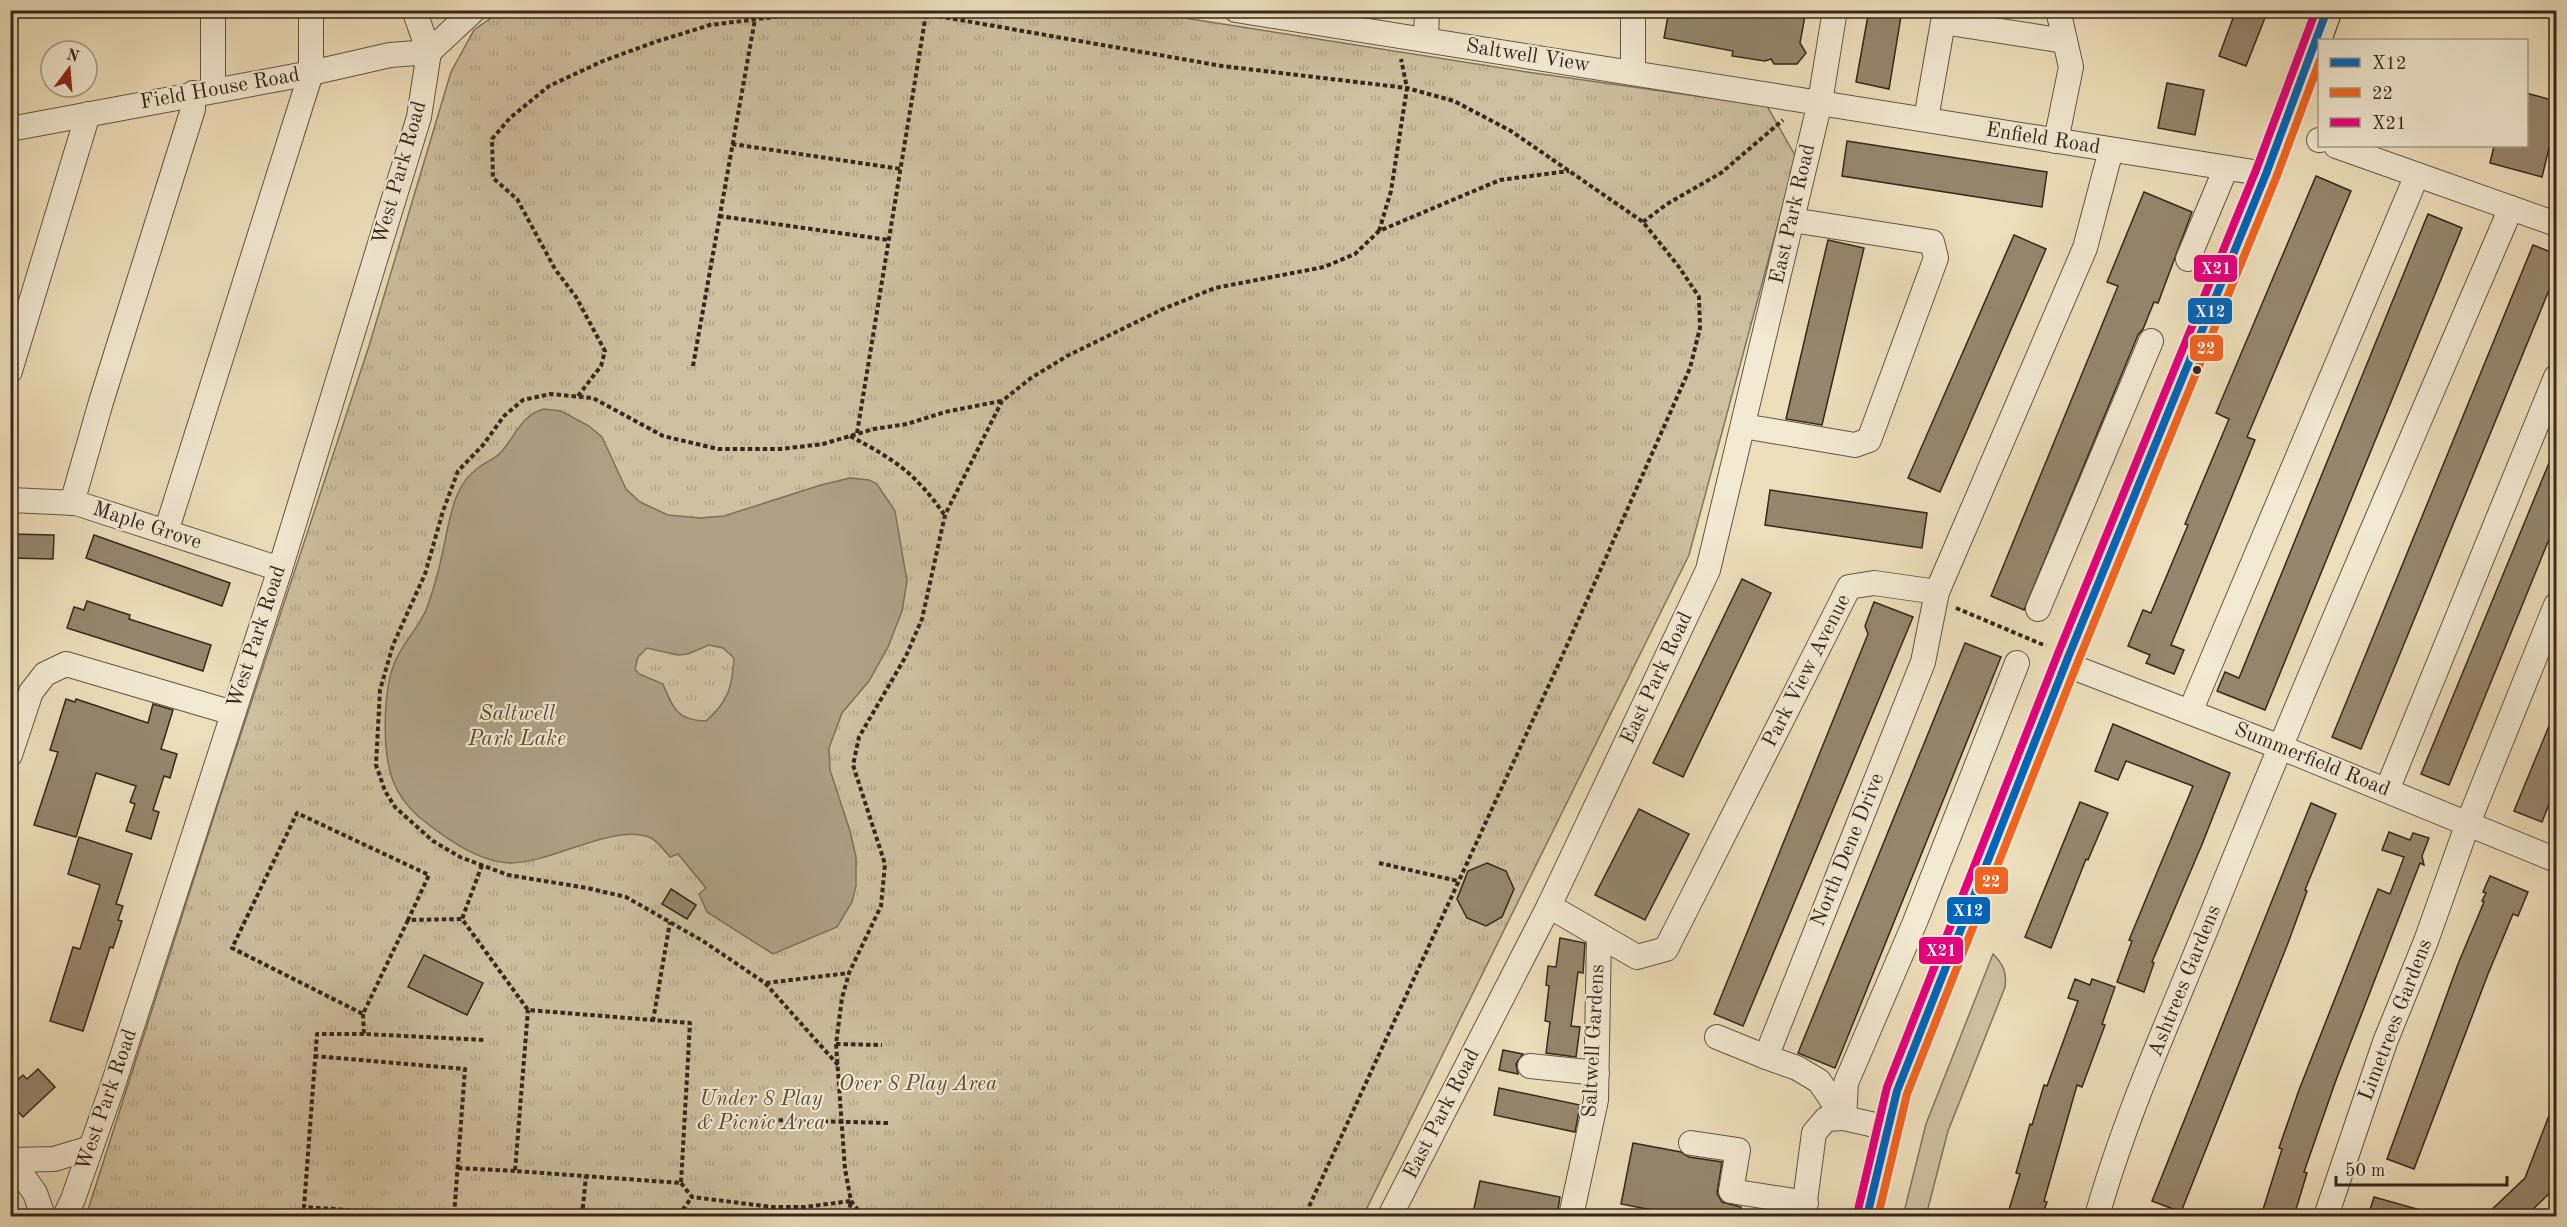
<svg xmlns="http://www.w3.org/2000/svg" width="2567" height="1227" font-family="'Old Standard TT',serif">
	<defs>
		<pattern id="park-tufts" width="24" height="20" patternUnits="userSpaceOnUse" patternTransform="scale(1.5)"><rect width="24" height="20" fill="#cec0a0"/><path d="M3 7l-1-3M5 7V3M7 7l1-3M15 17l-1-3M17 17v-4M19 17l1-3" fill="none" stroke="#b2a589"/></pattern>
	</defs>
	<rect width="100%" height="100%" fill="#eddfbb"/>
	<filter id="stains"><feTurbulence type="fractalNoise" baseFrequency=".00333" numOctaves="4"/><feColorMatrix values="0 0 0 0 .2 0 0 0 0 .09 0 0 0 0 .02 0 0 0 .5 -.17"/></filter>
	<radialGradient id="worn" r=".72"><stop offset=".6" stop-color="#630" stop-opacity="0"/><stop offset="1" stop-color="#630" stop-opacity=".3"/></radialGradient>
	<path fill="#cec0a0" stroke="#82745e" stroke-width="1.5" d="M1993,954C2003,964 2007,972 2005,987L1948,1131L1926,1216H1903L1926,1124Z"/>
	<polygon fill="url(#park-tufts)" stroke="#82745e" stroke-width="1.5" points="501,11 1140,11 1527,72 1767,106 1796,157 1689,555 1363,1216 86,1216 223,788 369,346 451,72 474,30"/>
	<path fill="#aea085" stroke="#7e705b" stroke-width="1.5" fill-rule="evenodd" d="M544,409L561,411L589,426L602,437L626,489L640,502L668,515L700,518L724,516L821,485L850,478L869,480L877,484L895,511L907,581L902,611L888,647L869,681L842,713L829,748L830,770L850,831L856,857V886L852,902L837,927L773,954L707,912L699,894L706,888L678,854L670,857C665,851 658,842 651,838C615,822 552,863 511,863C477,862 444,837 419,817C408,807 398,794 393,781C382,752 383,693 394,664C401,645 418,629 426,610C436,584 442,558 447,531C452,508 457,483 478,468C486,461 497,459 503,450C516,434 522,415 544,409ZM709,645L723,648L734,658C732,687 729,701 706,721C677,721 673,708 663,684L639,674L635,669L638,657L647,648L678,655L688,654Z"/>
	<g fill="#95876e" stroke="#35271b" stroke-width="1.5">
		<polygon points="1669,10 1806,10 1800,43 1806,53 1797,64 1774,64 1771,59 1765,61 1732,56 1733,51 1664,38"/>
		<polygon points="1869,10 1902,10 1889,89 1856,82"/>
		<polygon points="2236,10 2268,10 2246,66 2219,56"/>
		<polygon points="2167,83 2204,90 2195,135 2158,128"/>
		<polygon points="2526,93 2556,101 2556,145 2550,144 2542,177 2490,163 2494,146 2526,146"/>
		<polygon points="1847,141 2047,172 2042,207 1842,176"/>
		<polygon points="2316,176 2351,191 2247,437 2255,440 2171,645 2184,650 2174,674 2146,663 2150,655 2128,646 2143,610 2151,613 2188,525 2185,524 2229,419 2216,413"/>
		<polygon points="2144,192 2192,212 2158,303 2154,302 2143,329 2138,335 2024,610 1991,596 2118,286 2107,282"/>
		<polygon points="2428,214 2462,228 2265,710 2217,691 2225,672 2239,678"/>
		<polygon points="2014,235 2046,249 1940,492 1908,478"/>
		<polygon points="1828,240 1864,248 1822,425 1786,419"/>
		<polygon points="2533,245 2556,254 2556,273 2361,749 2332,737"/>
		<polygon points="2556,446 2556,522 2449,785 2421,774"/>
		<polygon points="1770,490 1927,513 1922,548 1765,525"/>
		<polygon points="10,534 54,535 53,559 10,558"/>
		<polygon points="94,535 230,583 222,606 86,558"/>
		<polygon points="1742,579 1771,593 1683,777 1653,763"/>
		<polygon points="87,601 130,615 129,619 211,645 203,671 67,628 74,607 84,610"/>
		<polygon points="1874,602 1913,617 1743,1026 1714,1014 1868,634 1865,626"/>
		<polygon points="1965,643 2001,657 1835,1068 1798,1053"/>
		<polygon points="66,699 75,702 76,699 148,723 153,704 173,710 161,749 177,754 170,778 164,776 153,810 159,812 151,839 126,831 135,804 130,802 136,786 96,773 76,837 34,825 58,752 50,750"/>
		<polygon points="2556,709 2556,786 2542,822 2514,811"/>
		<polygon points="2113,724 2230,773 2203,842 2152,962 2154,963 2144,992 2117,982 2132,941 2129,940 2193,786 2126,761 2118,780 2095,771"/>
		<polygon points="2080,802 2108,813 2088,860 2086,859 2051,948 2025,937"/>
		<polygon points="2311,803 2336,814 2305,890 2307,891 2288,943 2181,1212 2152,1201"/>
		<polygon points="1639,809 1689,834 1645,920 1595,895"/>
		<polygon points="2389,832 2410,840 2413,833 2429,838 2422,856 2424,865 2420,863 2336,1080 2304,1172 2307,1173 2294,1216 2261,1216 2282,1149 2279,1148 2299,1090 2378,889 2390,894 2404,857 2382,850"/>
		<polygon points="79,837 132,854 116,904 123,906 118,920 122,921 113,948 110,947 83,1031 50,1021 73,947 80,949 100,885 68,874"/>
		<polygon points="1487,863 1506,871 1514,889 1502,917 1486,926 1467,918 1457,899 1468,871"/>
		<polygon points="2490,876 2528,892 2518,916 2513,914 2488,974 2414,1169 2387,1159 2458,964 2484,902 2482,901 2486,893 2483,892"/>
		<polygon points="671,889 696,905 687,919 662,904"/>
		<polygon points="1560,938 1585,943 1583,973 1578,972 1571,1026 1580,1027 1576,1057 1546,1053 1550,1022 1545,1021 1549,986 1546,985 1548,966 1556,967"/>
		<polygon points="424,955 483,983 467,1015 408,987"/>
		<polygon points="2075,979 2090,985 2092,979 2115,987 2102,1024 2105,1025 2082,1087 2077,1085 2044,1201 2047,1202 2042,1216 2007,1216 2020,1174 2016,1173 2030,1124 2032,1125 2044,1085 2047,1086 2078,1001 2068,998"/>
		<polygon points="1503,1050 1523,1054 1516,1064 1518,1074 1499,1070"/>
		<polygon points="38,1069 55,1087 23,1117 10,1104 10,1087 23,1075 27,1079"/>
		<polygon points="1499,1088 1580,1105 1575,1132 1494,1115"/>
		<polygon points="2555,1100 2556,1187 2526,1216 2485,1216 2525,1178"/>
		<polygon points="1633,1143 1681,1152 1689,1157 1722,1162 1717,1193 1722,1202 1741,1207 1739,1216 1683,1216 1621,1204"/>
		<polygon points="1480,1181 1560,1197 1557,1216 1493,1216 1473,1213"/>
		<polygon points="2374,1197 2424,1211 2424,1216 2368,1216"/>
	</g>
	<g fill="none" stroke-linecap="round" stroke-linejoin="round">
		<g stroke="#635543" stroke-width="26">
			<g id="minor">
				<polyline points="213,10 213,89"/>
				<polyline points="1236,10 2266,174"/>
				<polyline points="1633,10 1633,73"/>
				<polyline points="1426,40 1427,10"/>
				<polyline points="429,52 474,10"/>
				<polyline points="1926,119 1943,22 2065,41"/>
				<polyline points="10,129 311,73 390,55 429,52"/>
				<polyline points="2319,140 2320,140"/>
				<polyline points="2056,141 2071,67 2058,10"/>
				<polyline points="2336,146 2556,224"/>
				<polyline points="2188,259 2226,168"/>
				<polyline points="10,371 88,114"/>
				<polyline points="1743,426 1855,445 1869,440 1936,258 1932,242 1792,220"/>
				<polyline points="10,500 76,503 280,569"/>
				<polyline points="72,503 101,402 193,109 193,93"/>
				<polyline points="166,532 311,73 311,10"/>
				<polyline points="2038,609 2151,341"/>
				<polyline points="2065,664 2280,747 2556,860"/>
				<polyline points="2190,712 2417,175"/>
				<polyline points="10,755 31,692 45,674 66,664 233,713"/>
				<polyline points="2387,790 2556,377"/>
				<polyline points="1549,906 1637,957 1666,949 1849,587 1874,583 1937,592 2085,248 2111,150"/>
				<polyline points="1717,1037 1766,1057 1923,662 1937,592"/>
				<polyline points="1766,1057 1797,1068 1819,1081 1844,1118"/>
				<polyline points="1530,1066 1597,1073"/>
				<polyline points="1844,1118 1846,1083 1915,922 2017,663"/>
				<polyline points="1691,1143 1738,1150 1731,1191 1806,1203"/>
				<polyline points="10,1158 35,1193 43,1216"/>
				<polyline points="13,1160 54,1159 91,1148"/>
				<polyline points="65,1216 73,1199 112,1088 280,569 419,117 429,52 414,10"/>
				<polyline points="1390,1216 1549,906 1708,570 1820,102 1835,10"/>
				<polyline points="1571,1216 1596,1100 1599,935"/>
				<polyline points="1803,1216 1814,1133 1826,1119 1844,1118 1888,1128"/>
				<path d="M2097,1216C2128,1106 2178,1001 2220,894C2313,664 2413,436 2511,208"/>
				<polyline points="2326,1216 2385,1042 2426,941 2468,823 2556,605"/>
			</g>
		</g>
		<g stroke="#35271b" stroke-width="32">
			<polyline id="major" points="1867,1216 1897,1091 2069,655 2266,174 2327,10"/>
		</g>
		<g stroke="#35271b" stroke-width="4" stroke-dasharray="4.5 3" stroke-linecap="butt">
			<polyline points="732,144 901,169"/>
			<polyline points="719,216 889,240"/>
			<polyline points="1643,222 1667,204 1721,173 1783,120"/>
			<polyline points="1379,231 1391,191 1407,88 1401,59"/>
			<polyline points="693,366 755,19"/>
			<polyline points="578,396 601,366 605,351 576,297 555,269 517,199 493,178 492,139 510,118 549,86 603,61 655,42 710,25 782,16 856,11 926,14 1222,66 1407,88 1454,101 1511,131 1643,222 1679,267 1699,297 1700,328 1690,368 1560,661 1307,1211 1301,1216"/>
			<polyline points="857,433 926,14"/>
			<path d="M850,436C895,460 914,472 944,514"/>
			<polyline points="1956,608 2046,646"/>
			<polyline points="1379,863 1458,881"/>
			<polyline points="482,865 462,919 528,1010 690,1023 681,1183 515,1171 528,1010"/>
			<polyline points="408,920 363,1014 232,948 297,813 429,875 408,920 462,919"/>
			<polyline points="766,983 849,973"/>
			<polyline points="363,1014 364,1034 484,1040"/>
			<polyline points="653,1021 670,922"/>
			<polyline points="364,1034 317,1034 304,1207 434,1216"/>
			<polyline points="836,1044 882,1045"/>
			<polyline points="314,1056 465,1069 454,1216"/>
			<polyline points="838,1065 765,983 703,941 626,897 587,888 508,875 460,857 433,841 395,807 385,791 376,765 380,690 393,645 425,574 443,511 458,471 483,445 504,416 523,400 550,394 593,398 663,436 718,449 780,449 823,444 874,429 907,424 945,412 1001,401"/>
			<polyline points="771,1120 888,1123"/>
			<polyline points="458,1168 515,1171"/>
			<polyline points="681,1183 692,1197 772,1207 805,1207 851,1201 848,1216"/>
			<polyline points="582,1216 586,1176"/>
			<polyline points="678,1216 692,1197"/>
			<polyline points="863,1216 851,1201 845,1169 836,1044 842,998 849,973 881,906 885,864 853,765 859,737 906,656 922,619 945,515 1002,401 1031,378 1067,356 1163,309 1215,288 1324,267 1355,254 1379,231 1500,180 1569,171"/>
		</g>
		<use href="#minor" stroke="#f3ead3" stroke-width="24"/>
		<use href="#major" stroke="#eddfbb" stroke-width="30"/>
		<g stroke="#f3ead3" stroke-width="12">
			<polyline id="bus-1" points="1867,1216 1897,1091 2069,655 2266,174 2327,10"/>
		</g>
		<g stroke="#f3ead3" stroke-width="12">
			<polyline id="bus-2" points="1878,1216 1907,1094 2079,659 2276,178 2320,60"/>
		</g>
		<g stroke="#f3ead3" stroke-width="12">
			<polyline id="bus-3" points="1857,1214 1887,1087 2059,651 2256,170 2316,10"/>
		</g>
		<use href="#bus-1" stroke="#0065bd" stroke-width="8"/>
		<use href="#bus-2" stroke="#f26522" stroke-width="8"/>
		<use href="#bus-3" stroke="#e5007d" stroke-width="8"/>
	</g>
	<circle fill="#35271b" stroke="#f3ead3" stroke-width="2" cx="2197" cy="370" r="5"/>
	<g text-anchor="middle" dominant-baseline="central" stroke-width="4.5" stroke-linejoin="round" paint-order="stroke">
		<g font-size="21" fill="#35271b" stroke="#f3ead3">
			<text transform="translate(1528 56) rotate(9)">Saltwell View</text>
			<text transform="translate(220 89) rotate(-10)">Field House Road</text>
			<text transform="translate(2043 139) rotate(9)">Enfield Road</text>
			<text transform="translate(400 173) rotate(-74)">West Park Road</text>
			<text transform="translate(1793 214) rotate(-77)">East Park Road</text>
			<text transform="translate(147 526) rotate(18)">Maple Grove</text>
			<text transform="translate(257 637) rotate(-72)">West Park Road</text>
			<text transform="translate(1807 671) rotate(-63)">Park View Avenue</text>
			<text transform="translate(1657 678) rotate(-65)">East Park Road</text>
			<text transform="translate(2312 760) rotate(22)">Summerfield Road</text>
			<text transform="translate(1848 850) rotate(-68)">North Dene Drive</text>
			<text transform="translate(2185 981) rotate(-68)">Ashtrees Gardens</text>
			<text transform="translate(2396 1020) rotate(-69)">Limetrees Gardens</text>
			<text transform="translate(1594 1041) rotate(-87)">Saltwell Gardens</text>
			<text transform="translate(107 1100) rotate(-71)">West Park Road</text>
			<text transform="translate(1442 1114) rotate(-63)">East Park Road</text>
		</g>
		<g font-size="21" font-style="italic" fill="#5b4d3c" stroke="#f3ead3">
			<text x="918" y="1084">Over 8 Play Area</text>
			<text x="761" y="1099">Under 8 Play<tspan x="761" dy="24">&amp; Picnic Area</tspan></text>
		</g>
		<g font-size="22" font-style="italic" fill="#594b3b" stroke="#f3ead3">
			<text x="517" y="714">Saltwell<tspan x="517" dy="25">Park Lake</tspan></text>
		</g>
	</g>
	<g stroke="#f3ead3" stroke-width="2">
		<rect x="2193" y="254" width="45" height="29" rx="6" fill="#e5007d"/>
		<rect x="2187" y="297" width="46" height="28" rx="6" fill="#0065bd"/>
		<rect x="2189" y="334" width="35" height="28" rx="6" fill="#f26522"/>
		<rect x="1974" y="866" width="35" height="29" rx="6" fill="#f26522"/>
		<rect x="1946" y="896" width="45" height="29" rx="6" fill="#0065bd"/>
		<rect x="1918" y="936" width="46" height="29" rx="6" fill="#e5007d"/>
	</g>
	<g font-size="16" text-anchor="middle" font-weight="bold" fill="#fff">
		<text x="2216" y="274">X21</text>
		<text x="2210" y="317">X12</text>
		<text x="2206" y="354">22</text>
		<text x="1991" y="887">22</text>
		<text x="1968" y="916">X12</text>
		<text x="1941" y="956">X21</text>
	</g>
	<rect width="2567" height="1227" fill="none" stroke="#eddfbb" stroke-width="36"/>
	<rect x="12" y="12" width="2543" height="1203" fill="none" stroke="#35271b" stroke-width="3"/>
	<rect x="18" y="18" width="2531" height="1191" fill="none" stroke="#35271b" stroke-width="1.5"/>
	<rect x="2318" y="39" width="210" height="108" fill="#f3ead3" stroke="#a79c89" stroke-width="1.5"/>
	<rect x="2330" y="58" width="30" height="9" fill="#0065bd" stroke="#a79c89" stroke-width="1.5"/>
	<text x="2372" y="69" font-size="18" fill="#35271b">X12</text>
	<rect x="2330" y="88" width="30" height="9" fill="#f26522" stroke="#a79c89" stroke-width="1.5"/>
	<text x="2372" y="99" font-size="18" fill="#35271b">22</text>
	<rect x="2330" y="118" width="30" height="9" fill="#e5007d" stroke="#a79c89" stroke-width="1.5"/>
	<text x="2372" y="129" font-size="18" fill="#35271b">X21</text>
	<g transform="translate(69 69) rotate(16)"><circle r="28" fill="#f3ead3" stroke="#a79c89" stroke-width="1.5"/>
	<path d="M0-4.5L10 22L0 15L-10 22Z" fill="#8f2418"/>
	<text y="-9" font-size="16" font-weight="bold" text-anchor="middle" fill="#35271b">N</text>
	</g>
	<path d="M2336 1176v9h171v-9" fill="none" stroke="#35271b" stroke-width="3"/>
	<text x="2345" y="1176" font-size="18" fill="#35271b" stroke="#f3ead3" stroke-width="4.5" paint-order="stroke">50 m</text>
	<rect width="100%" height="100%" filter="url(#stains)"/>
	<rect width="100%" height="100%" fill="url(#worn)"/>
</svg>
